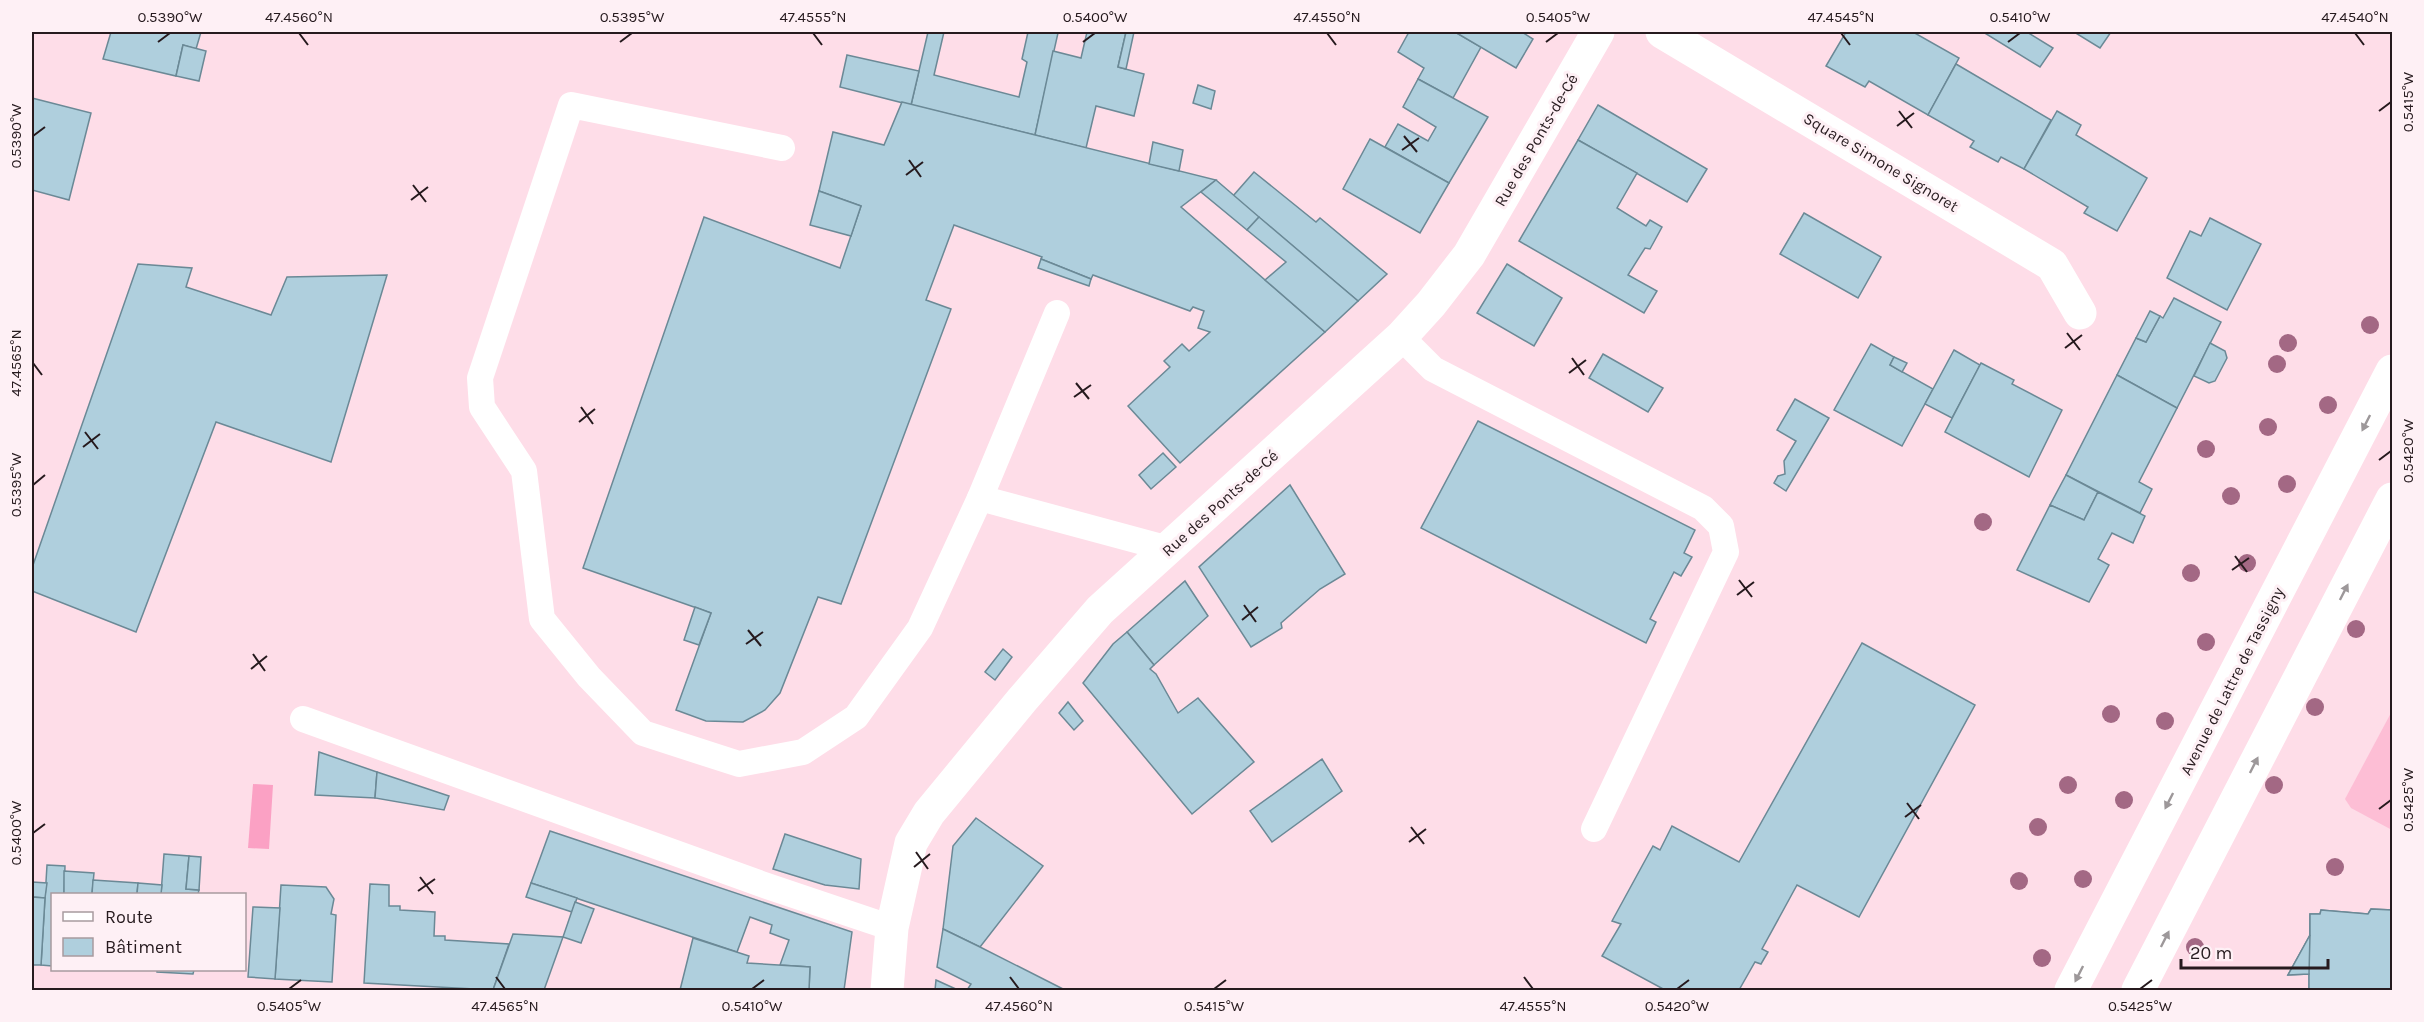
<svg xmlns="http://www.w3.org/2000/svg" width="2424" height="1022" font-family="Karla,sans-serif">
	<rect width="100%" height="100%" fill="#fedde8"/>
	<polygon fill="#fdbed5" points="2392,711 2392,830 2351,808 2345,799"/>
	<polygon fill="#fba1c4" points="253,784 273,785 269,849 248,848"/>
	<g fill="#afcfdd" stroke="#6b8996" stroke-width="1.5">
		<polygon points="111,32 201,32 196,49 183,45 176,76 103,59"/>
		<polygon points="928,32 944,32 934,75 1019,97 1027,62 1022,59 1028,32 1058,33 1035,135 911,105"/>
		<polygon points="1087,32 1126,32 1118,67 1144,74 1134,116 1096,106 1086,148 1035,135 1053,51 1081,58"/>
		<polygon points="1126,32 1134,32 1126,69 1118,67"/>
		<polygon points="1409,32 1455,32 1481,47 1453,98 1418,79 1424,68 1398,52"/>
		<polygon points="1455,32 1522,32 1533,39 1516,68"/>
		<polygon points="1846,32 1913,32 1959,58 1928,115 1869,81 1865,87 1826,66"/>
		<polygon points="1983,32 2027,32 2053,48 2040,67"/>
		<polygon points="2074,32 2111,32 2100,48"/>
		<polygon points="183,45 206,51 199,81 176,76"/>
		<polygon points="847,55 919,71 911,105 840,87"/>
		<polygon points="1956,64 2051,120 2024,169 2001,157 1998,162 1970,147 1974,141 1928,115"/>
		<polygon points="1418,79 1488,117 1449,183 1385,147 1398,124 1428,141 1436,127 1403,107"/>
		<polygon points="1198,85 1215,91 1211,109 1193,103"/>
		<polygon points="32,98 91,113 69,200 32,190"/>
		<polygon points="902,102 1216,180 1181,207 1325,332 1180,463 1128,406 1170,367 1164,361 1182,344 1189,351 1210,332 1198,328 1204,311 1193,307 1190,311 1093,275 1091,279 1041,259 1042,257 954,225 926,300 951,309 841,604 818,597 780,693 765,710 743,722 706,721 676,710 711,613 583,568 704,217 840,268 861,206 819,191 833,132 884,145"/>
		<polygon points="1598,105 1707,169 1687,202 1578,140"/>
		<polygon points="2057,111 2081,125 2076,135 2147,178 2117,231 2084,213 2088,207 2024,169"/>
		<polygon points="1370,139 1449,183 1420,233 1343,189"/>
		<polygon points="1578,140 1637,173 1617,208 1646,226 1650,220 1662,227 1650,249 1645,248 1628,275 1657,291 1644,313 1519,241"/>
		<polygon points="1153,142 1183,150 1179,171 1149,164"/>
		<polygon points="1254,172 1316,222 1320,218 1387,274 1358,301 1233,196"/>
		<polygon points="1216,180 1259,217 1247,230 1201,192"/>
		<polygon points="819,191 861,206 851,236 810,225"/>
		<polygon points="1804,213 1881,257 1858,298 1780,254"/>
		<polygon points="1259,217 1358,301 1325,332 1265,280 1286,262 1247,230"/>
		<polygon points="2210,218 2261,244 2227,310 2167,278 2190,231 2201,236"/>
		<polygon points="1041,259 1091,279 1089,286 1038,268"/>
		<polygon points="138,264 192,268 186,287 271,315 287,277 387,275 331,462 216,422 136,632 32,591 32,568"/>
		<polygon points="1507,264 1562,298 1534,346 1477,313"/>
		<polygon points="2174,298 2221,322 2177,408 2117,375 2136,338 2146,342 2160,316 2163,318"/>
		<polygon points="2150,311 2160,316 2146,342 2136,338"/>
		<polygon points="2210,343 2225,351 2227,358 2215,381 2209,383 2194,376"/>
		<polygon points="1871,344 1894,357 1890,365 1933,389 1902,446 1834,410"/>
		<polygon points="1954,350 1980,365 1952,418 1925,404"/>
		<polygon points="1603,354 1663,388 1648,412 1589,378"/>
		<polygon points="1894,357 1907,363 1902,372 1890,365"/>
		<polygon points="1981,363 2014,380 2012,384 2062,410 2029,477 1945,432"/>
		<polygon points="2117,375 2177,408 2139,482 2152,489 2140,513 2066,475"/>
		<polygon points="1795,399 1829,418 1786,491 1774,483 1778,476 1785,474 1784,461 1796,441 1777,430"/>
		<polygon points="1478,421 1695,530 1684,553 1692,557 1681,576 1674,572 1650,619 1656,622 1646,643 1421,528"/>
		<polygon points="1163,453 1176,467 1151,489 1139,475"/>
		<polygon points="2066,475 2098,492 2084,520 2050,505"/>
		<polygon points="1290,485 1345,574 1320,589 1281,623 1282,628 1251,647 1199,567"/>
		<polygon points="2098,492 2145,516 2133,543 2112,533 2098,559 2109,565 2089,602 2017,570 2050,505 2084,520"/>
		<polygon points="1185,581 1208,616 1154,665 1127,632"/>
		<polygon points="695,607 711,613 699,645 684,640"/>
		<polygon points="1127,632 1154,665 1150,669 1156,674 1178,713 1198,698 1254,762 1192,814 1083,683 1113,644"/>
		<polygon points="1862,643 1975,705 1859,917 1797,885 1762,949 1768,952 1761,964 1755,962 1739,990 1665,990 1602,956 1621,924 1612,921 1653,846 1660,850 1672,826 1739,862"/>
		<polygon points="1003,649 1012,657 995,680 985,672"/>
		<polygon points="1068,702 1083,721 1074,730 1059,713"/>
		<polygon points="319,752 377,772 375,798 315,795"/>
		<polygon points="1322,759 1342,791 1272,842 1250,811"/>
		<polygon points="377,772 449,796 444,810 375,798"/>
		<polygon points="976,818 1043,866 980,947 943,929 953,846"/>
		<polygon points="550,831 852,932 844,990 809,990 810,967 780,965 789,940 770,933 772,925 750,917 737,952 531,883"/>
		<polygon points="785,834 861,859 859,889 825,885 773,869"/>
		<polygon points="164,854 189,856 186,889 199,890 198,894 161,894"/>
		<polygon points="189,856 201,857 199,890 186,889"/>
		<polygon points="47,865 65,866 64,894 52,894 52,966 41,965"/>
		<polygon points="64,871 94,873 92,894 64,894"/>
		<polygon points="93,880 138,883 137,894 92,894"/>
		<polygon points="32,882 47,883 45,898 32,897"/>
		<polygon points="138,883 162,885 161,894 137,894"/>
		<polygon points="531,883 577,898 572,912 526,897"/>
		<polygon points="370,884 389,885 389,906 400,906 400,910 435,912 434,936 445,936 445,940 509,944 493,990 364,983"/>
		<polygon points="281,885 326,887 334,899 331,914 336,915 332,982 275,979"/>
		<polygon points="32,897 45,898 41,965 32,965"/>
		<polygon points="575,902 594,909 581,943 563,937"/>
		<polygon points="253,907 280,908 275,979 248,977"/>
		<polygon points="2371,909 2392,910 2392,990 2309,990 2310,914 2320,914 2321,910 2368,914"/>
		<polygon points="2371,909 2392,910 2392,990 2309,990 2309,974 2288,975 2310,935 2310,914 2320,914 2321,910 2368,914"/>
		<polygon points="943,929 980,947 1065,990 967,990 971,984 937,967"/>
		<polygon points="513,934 563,937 544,990 493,990"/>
		<polygon points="2310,935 2309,974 2288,975"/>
		<polygon points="693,938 749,956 747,963 810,967 809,990 680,990"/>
		<polygon points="157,970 194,970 193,974 157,972"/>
		<polygon points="936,980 958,990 935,990"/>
	</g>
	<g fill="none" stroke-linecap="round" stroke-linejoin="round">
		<g stroke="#fff" stroke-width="26">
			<polyline points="782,148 571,105 480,378 482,407 524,471 542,619 589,677 643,733 739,764 803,752 856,717 920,628 980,498 1057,313"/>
			<polyline points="1401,337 1433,369 1703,508 1721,526 1726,552 1594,829"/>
			<polyline points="980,498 1169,549"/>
			<polyline points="303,719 767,886 892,928"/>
		</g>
		<g stroke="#fff" stroke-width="33">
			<polyline points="1662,32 2052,265 2080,313"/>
			<polyline points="887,990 892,928 911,843 929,813 1022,700 1100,610 1401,337 1431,304 1469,255 1598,32"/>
		</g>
		<g stroke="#fff" stroke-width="33">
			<polyline points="2071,990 2392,371"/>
			<polyline points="2138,990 2392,499"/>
		</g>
	</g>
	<g fill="#a36884">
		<circle cx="2370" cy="325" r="9"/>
		<circle cx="2288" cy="343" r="9"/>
		<circle cx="2277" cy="364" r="9"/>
		<circle cx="2328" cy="405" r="9"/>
		<circle cx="2268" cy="427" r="9"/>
		<circle cx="2206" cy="449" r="9"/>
		<circle cx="2287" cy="484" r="9"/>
		<circle cx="2231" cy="496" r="9"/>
		<circle cx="1983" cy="522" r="9"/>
		<circle cx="2247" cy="563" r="9"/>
		<circle cx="2191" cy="573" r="9"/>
		<circle cx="2356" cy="629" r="9"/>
		<circle cx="2206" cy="642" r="9"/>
		<circle cx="2315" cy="707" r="9"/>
		<circle cx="2111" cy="714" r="9"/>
		<circle cx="2165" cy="721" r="9"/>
		<circle cx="2068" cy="785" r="9"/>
		<circle cx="2274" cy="785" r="9"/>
		<circle cx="2124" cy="800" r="9"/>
		<circle cx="2038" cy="827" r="9"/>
		<circle cx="2335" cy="867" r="9"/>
		<circle cx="2083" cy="879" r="9"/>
		<circle cx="2019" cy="881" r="9"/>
		<circle cx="2195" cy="947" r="9"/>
		<circle cx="2042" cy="958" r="9"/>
	</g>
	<defs><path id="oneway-solid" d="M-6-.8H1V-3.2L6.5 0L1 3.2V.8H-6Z" transform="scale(1.5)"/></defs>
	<g fill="#9d989a">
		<use href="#oneway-solid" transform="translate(2366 423) rotate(117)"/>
		<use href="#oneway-solid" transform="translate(2344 592) rotate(-63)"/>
		<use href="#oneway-solid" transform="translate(2254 765) rotate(-63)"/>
		<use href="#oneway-solid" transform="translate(2169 801) rotate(117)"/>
		<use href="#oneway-solid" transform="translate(2165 939) rotate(-63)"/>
		<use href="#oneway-solid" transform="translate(2079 974) rotate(117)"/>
	</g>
	<path fill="none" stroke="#261a1e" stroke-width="2" d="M299,33L308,45M813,33L822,45M1327,33L1336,45M1841,33L1850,45M2355,33L2364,45M158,42L170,33M620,42L632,33M1083,42L1095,33M1546,42L1558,33M2008,42L2020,33M1899,111L1912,128M2379,111L2391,102M1897,126L1914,113M33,136L45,127M1404,136L1417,152M1402,150L1419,138M909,160L921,177M906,175L923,162M413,185L426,202M411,200L428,187M2067,333L2080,350M2065,348L2082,335M1572,358L1584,375M33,363L42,375M1569,373L1586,360M1076,383L1089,399M1074,397L1091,385M581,407L593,424M579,422L595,409M85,432L98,449M83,447L100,434M2379,460L2391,451M33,485L45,475M2235,556L2247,572M2232,570L2249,558M1739,580L1752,597M1737,595L1754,582M1244,605L1256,622M1242,620L1258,607M748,630L761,646M746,644L763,632M253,654L265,671M251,669L267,656M1907,803L1919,819M2379,809L2391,800M1905,817L1921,805M1411,827L1424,844M33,833L45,824M1409,842L1426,829M916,852L928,869M914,867L930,854M420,877L433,894M418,891L435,879M496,977L505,989M1010,977L1019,989M1524,977L1533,989M289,989L301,980M752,989L764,980M1214,989L1226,980M1677,989L1689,980M2140,989L2152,980"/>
	<g text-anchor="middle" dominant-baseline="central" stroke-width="6" stroke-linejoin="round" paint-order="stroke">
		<g font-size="16" fill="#261a1e" stroke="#fef0f5">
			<text transform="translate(1536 140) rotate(-60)">Rue des Ponts-de-Cé</text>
			<text transform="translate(1881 162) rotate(31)">Square Simone Signoret</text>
			<text transform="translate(1220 503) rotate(-42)">Rue des Ponts-de-Cé</text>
			<text transform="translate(2232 681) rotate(-63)">Avenue de Lattre de Tassigny</text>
		</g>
	</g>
	<rect width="2424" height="1022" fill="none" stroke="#fef0f5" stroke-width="66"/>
	<rect x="51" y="893" width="195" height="78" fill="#fef0f5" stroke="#a89a9f" stroke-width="1.5"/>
	<rect x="63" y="912" width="30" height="9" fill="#ffffff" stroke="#a89a9f" stroke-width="1.5"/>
	<text x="105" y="923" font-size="18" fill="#261a1e">Route</text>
	<rect x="63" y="938" width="30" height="18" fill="#afcfdd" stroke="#a89a9f" stroke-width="1.5"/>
	<text x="105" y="953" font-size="18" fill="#261a1e">Bâtiment</text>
	<path d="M2181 959v9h147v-9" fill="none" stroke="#261a1e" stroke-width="3"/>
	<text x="2190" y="959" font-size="18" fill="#261a1e" stroke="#fef0f5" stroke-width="4.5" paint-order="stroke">20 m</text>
	<rect x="33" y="33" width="2358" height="956" fill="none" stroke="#261a1e" stroke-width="2"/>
	<g font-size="15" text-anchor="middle" fill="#261a1e">
		<text x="170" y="22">0.5390°W</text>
		<text x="299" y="22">47.4560°N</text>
		<text x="632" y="22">0.5395°W</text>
		<text x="813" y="22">47.4555°N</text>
		<text x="1095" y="22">0.5400°W</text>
		<text x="1327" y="22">47.4550°N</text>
		<text x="1558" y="22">0.5405°W</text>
		<text x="1841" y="22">47.4545°N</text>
		<text x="2020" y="22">0.5410°W</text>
		<text x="2355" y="22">47.4540°N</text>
		<text transform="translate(2408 102) rotate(-90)" y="5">0.5415°W</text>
		<text transform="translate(16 136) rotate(-90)" y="5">0.5390°W</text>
		<text transform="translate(16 363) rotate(-90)" y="5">47.4565°N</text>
		<text transform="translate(2408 451) rotate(-90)" y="5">0.5420°W</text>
		<text transform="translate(16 485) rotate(-90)" y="5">0.5395°W</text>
		<text transform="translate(2408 800) rotate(-90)" y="5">0.5425°W</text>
		<text transform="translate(16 833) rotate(-90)" y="5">0.5400°W</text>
		<text x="289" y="1011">0.5405°W</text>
		<text x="505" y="1011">47.4565°N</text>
		<text x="752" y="1011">0.5410°W</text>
		<text x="1019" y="1011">47.4560°N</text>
		<text x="1214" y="1011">0.5415°W</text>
		<text x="1533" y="1011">47.4555°N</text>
		<text x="1677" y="1011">0.5420°W</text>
		<text x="2140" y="1011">0.5425°W</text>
	</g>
</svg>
